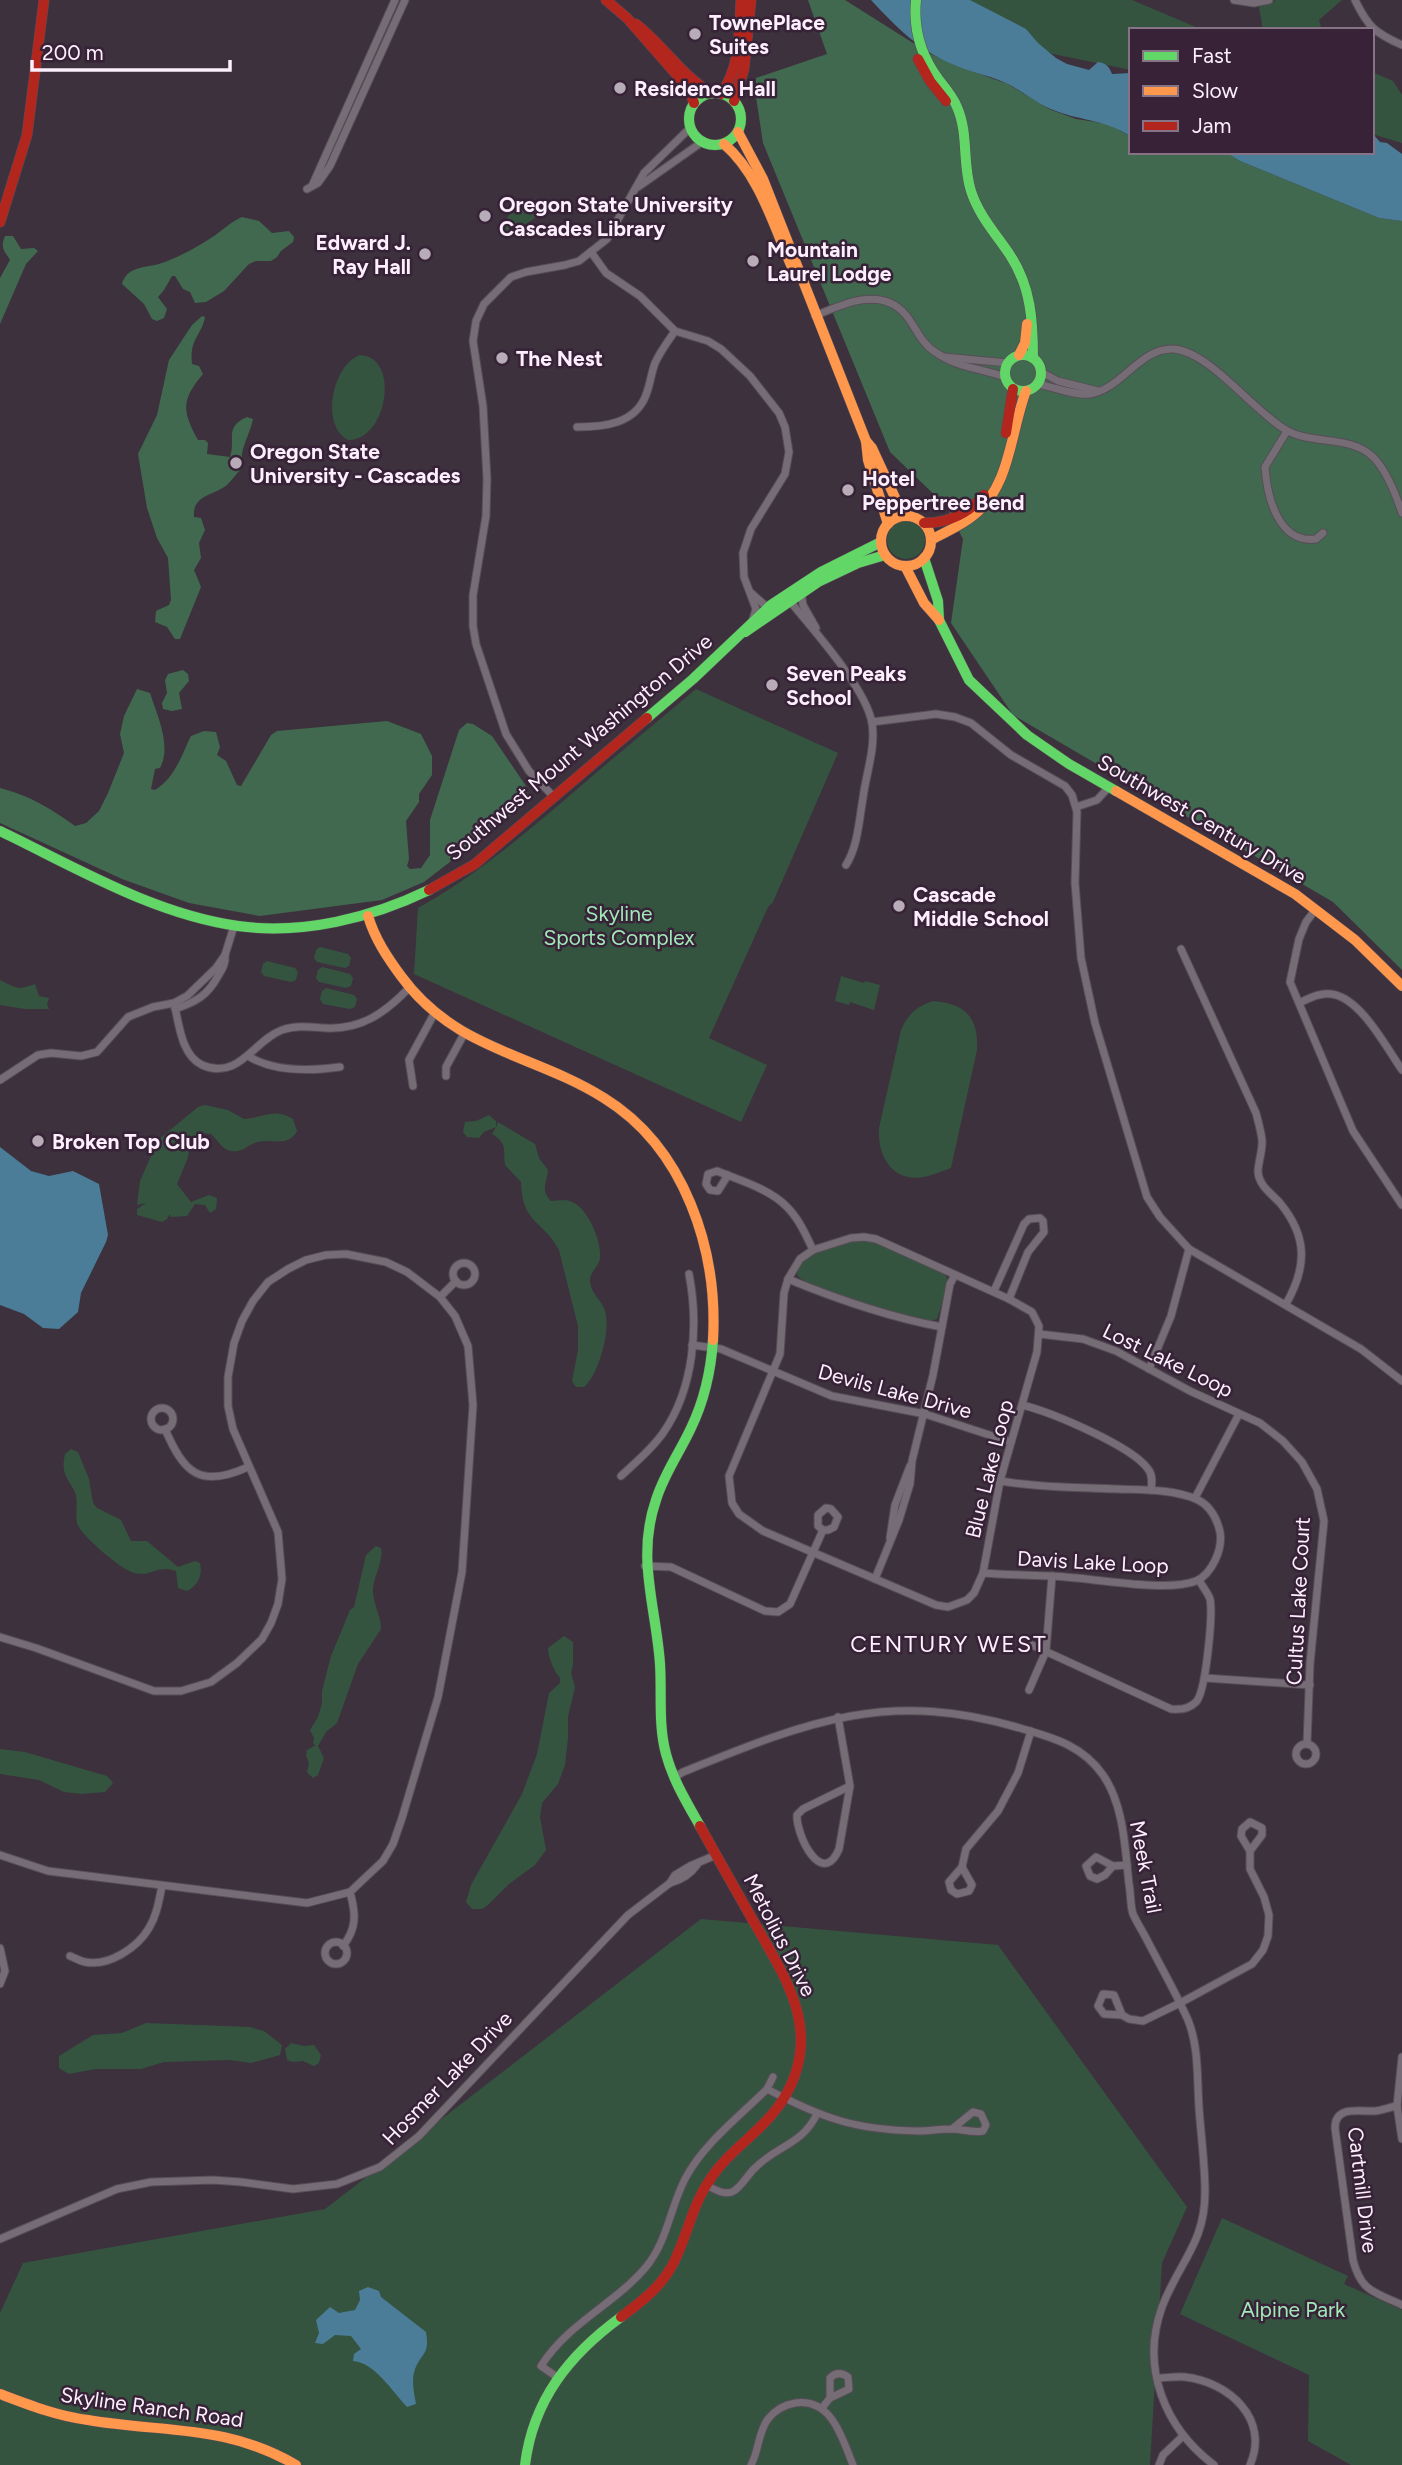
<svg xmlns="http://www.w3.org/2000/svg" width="1402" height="2465" font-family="Figtree,sans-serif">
	<rect width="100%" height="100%" fill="#3c313c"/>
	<g fill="#355440">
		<polygon points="927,0 1132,0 1203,30 1131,30 1131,70 1053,54"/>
		<polygon points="1276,0 1342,0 1319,20 1322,30 1263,30 1259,7"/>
		<polygon points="1372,72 1393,81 1402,95 1402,143 1372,134"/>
		<polygon points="520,200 535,206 539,215 507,238 504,222"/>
		<path d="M360,355C401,357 387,441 348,440C320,426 332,365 360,355Z"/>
		<circle cx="906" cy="540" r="19"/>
		<path d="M696,689L838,753L773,902L768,907L709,1038L767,1065L741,1122L414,974L418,908C484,871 540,821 597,772C630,744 663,717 696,689Z"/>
		<polygon points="320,947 348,954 351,958 349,966 345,968 317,962 314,958 316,950"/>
		<polygon points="267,961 295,968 298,972 296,980 291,982 264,976 261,972 263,964"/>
		<polygon points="322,967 350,974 353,978 351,986 346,988 319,982 316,978 318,970"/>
		<polygon points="841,976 864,983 865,981 880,985 874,1010 850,1002 849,1005 835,1001"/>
		<path d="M0,980C18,989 17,990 35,984L39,996L49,998L47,1004L49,1009H25L0,1005Z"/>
		<polygon points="326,988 354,995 357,999 355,1007 350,1009 323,1004 320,999 322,991"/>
		<path d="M933,1001C965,1003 979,1018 977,1050L951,1168C942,1171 933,1175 924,1177C892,1183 877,1155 879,1128L901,1030C908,1014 916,1007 933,1001Z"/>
		<path d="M205,1105L228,1110L244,1119C262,1118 275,1107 293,1119L297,1131C288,1148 272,1138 257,1142C248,1145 242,1153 232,1151C223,1151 217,1139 211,1134L200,1133L192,1140L187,1160L177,1184L191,1202L209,1195L217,1198L216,1209L210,1213L205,1205L195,1204L187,1216L171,1217L170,1214L167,1219L162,1222L137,1215V1209L146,1203L137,1205L140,1181L158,1140L198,1107Z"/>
		<path d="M489,1115L496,1121V1127L498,1122L535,1144L539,1158L548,1170C547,1183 540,1190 551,1201C557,1201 566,1199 572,1202C588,1208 602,1242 600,1258C599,1267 589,1272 590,1282C591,1294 602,1300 605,1311C611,1330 599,1374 584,1387H576L572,1381L578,1350V1326L559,1250C542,1219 522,1224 521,1182L505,1165C503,1149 508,1144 492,1134L496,1127L484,1132L479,1138L467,1137L463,1132L465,1122L476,1121Z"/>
		<path d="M851,1240C883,1239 918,1260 945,1275L947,1278L945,1294L937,1319L929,1321C900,1313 816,1295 797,1275C798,1252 834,1246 851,1240Z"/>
		<path d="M71,1449L78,1452L89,1479L93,1503L97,1508L121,1520L131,1541H147L178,1567L195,1561L200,1563C203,1575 198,1585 187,1591L178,1588L176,1571C157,1564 152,1577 134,1573C122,1570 80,1535 77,1523C75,1512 79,1499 74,1490C66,1476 61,1472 65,1454Z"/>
		<path d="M376,1546L381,1548C384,1561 373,1577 373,1591C373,1604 381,1616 381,1629L358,1664L337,1723L326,1732L318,1746L324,1758L318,1775L313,1778L307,1772L309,1764L306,1755L307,1750L316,1745L313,1744L314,1738L310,1730L318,1717L322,1703V1691L331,1656L350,1610L354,1607L366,1555Z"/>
		<path d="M564,1636L573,1642V1665L571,1673L575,1687L568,1717V1738L565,1765L558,1784L542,1803L540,1817L546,1850L535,1865L509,1884L488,1905L482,1909H472L466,1902L471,1885L522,1794L537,1754L549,1693L560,1683V1678C554,1671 548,1657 548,1648Z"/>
		<polygon points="0,1749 25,1752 107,1776 113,1783 105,1792 82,1794 64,1792 39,1780 0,1774"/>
		<polygon points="701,1919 998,1945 1187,2207 1162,2263 1150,2465 0,2465 0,2313 23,2263 325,2209"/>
		<polygon points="146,2023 250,2027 264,2031 282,2045 280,2055 251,2063 229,2060 164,2062 141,2069 95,2069 69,2074 59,2068 59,2056 93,2035 122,2033"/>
		<polygon points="291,2043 304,2046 314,2045 321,2055 319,2063 314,2066 303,2061 293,2062 287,2060 285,2049"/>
		<polygon points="1222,2218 1348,2276 1344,2284 1402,2310 1402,2465 1351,2465 1308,2441 1309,2375 1180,2314"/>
	</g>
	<g fill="#416950">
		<polygon points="808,0 845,0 929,53 954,65 1008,84 1049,109 1076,119 1109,124 1131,137 1131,152 1225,152 1240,161 1379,218 1402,221 1402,970 1333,902 1013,715 951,623 963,539 946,506 890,452 763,143 756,97 756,78 827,54"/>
		<path d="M242,217L259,221L272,233L289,231L294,237L293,242L281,251L277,257L271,261H256L249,264L224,291L206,302L195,303L190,292L183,289L175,276H172L164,290L158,297L167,309L164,318L157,321L152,319L144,304L122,284C127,266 145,268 159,264C177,258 198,247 214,236C224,229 231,222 242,217Z"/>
		<path d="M5,236H13L21,249L34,248L38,251L26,264L0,324V278L10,260C4,250 0,248 5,236Z"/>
		<path d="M202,316L205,317C202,335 189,339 192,364L199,366L203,374C181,400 182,411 198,440H205L208,443L207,454L230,457C236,439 224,427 247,417L253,419C249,438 239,448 242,468C237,473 232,480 227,485C213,496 192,495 194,517L201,518L205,530L199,543L201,558L194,570L201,587L180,639H175L167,627L155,622L156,611L169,605L171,600L168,558L157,538L147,508L138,454L157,415L169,360L192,325Z"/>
		<polygon points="183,670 188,674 189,681 179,693 182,709 172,711 163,709 162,703 167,693 165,680 168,674"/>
		<path d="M137,689L150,693C157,715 172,746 160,768L155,769L151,789L155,790C175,778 181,756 191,736L204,731L216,732L220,747L217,755L226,761L237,785L241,786L271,735L277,731L387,721L421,734L432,756V775L419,794V802L406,821L409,859L407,866L410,869L421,868L430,855V820L459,730L467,723L473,724L492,736L526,786L528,797L525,804L424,882L382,900L260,916L189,903L122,879L0,823V788C28,795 52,809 75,826L86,823L99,811L108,793L124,753L120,734L124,716Z"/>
	</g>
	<g fill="#4b7d98">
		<path d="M871,0H970L1026,29L1038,43L1056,58L1067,64L1089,70L1098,62C1106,63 1109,66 1112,74L1131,73V137C1108,120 1082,121 1056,111C1039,105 1025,93 1010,85C993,76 972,73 954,65C920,51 896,27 871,0Z"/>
		<polygon points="1372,133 1380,142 1387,143 1402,154 1402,221 1379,218 1240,161 1225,152 1372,152"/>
		<polygon points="0,1147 31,1171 49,1176 73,1171 99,1184 108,1235 106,1242 81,1293 78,1312 59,1329 43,1328 24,1314 0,1305"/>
		<path d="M368,2287L379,2291L381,2297L426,2332C430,2355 422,2352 415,2369C411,2380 414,2393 416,2404L407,2407C393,2392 374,2362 353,2361L354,2354L361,2349L351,2336L335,2335L323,2344L315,2343L319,2333L316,2320L330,2307L339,2313L355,2310L360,2300L359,2291Z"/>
	</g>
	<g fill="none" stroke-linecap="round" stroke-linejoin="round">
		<g stroke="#574d57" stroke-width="9">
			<g id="street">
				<polyline points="1234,0 1254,3 1269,0"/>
				<path d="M1355,0C1368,27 1375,33 1402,45"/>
				<polyline points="312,186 395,0"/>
				<polyline points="638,187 702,142"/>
				<polyline points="307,189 318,183 330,166 405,0"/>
				<polyline points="591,252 606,273 640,296 675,331 708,341 721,349 750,376 779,413 785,427 789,452 785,474 751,529 743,553 744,577 756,609 753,619"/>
				<path d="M815,316C842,304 881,286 905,314C916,327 920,342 935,352C958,368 980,368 1005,377"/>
				<polyline points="944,357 1008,363"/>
				<polyline points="1041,372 1058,381 1098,391"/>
				<path d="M1038,384C1053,387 1075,396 1090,394C1122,389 1140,347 1174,349C1210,352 1253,411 1286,430C1312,445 1349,435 1372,456C1386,469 1396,495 1402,513"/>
				<path d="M577,427C604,427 635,424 646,395C650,385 651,374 655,363C660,352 668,341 675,331"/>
				<path d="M1287,431L1265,467C1267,496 1278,544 1316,539L1323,533"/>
				<polyline points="801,592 803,605 816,628"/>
				<polyline points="751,593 767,607"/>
				<path d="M788,599C811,627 866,688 872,723C876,748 866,773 863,798C859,820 858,846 846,865"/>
				<polyline points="872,722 936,714 955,717 971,723 1011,755 1065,786 1072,795 1077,812 1075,883 1081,958 1095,1023 1147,1197 1160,1217 1189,1249 1361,1349 1402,1381"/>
				<polyline points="553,796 529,771 506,734 476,644 473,626 473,595 486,516 487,479 483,406 473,341 476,321 484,304 511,277 526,272 565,265 579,261 607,239 644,173 690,128"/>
				<polyline points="1076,807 1097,800 1109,787"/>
				<polyline points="1316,909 1306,922 1299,939 1290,982 1353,1131 1402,1205"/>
				<path d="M1181,949L1256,1113C1258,1121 1261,1131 1262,1140C1263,1150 1258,1162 1258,1172C1259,1186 1272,1194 1280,1203C1308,1237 1307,1267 1286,1304"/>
				<path d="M174,1003C179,1023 181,1055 202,1065C239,1081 254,1040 282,1030C296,1025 311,1027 325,1028C361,1030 385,1013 409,988"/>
				<path d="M1299,1003C1308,999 1320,992 1331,994C1360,997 1386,1047 1402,1070"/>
				<path d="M175,1009C196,1002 208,995 218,976C223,968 226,963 225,955"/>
				<path d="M248,1056C274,1072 311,1071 340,1067"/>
				<polyline points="446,1076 446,1067 464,1034"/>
				<polyline points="0,1080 38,1055 51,1053 81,1056 97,1052 128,1017 153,1007 174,1003 187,996 216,968 225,955 234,926"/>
				<polyline points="413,1086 409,1060 434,1014"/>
				<path d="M728,1175L718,1191L710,1190L706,1184L708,1174L717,1171C739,1180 770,1189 787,1207C799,1219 806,1235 813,1250"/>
				<polygon points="864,1237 876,1239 1009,1299 1032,1312 1039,1326 1037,1352 1000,1481 983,1573 974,1593 967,1600 948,1607 936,1605 763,1531 739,1514 732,1503 729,1476 780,1354 784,1293 788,1279 800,1259 813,1250 851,1238"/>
				<circle cx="464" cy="1274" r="11"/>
				<path d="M788,1279C839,1300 888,1317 942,1327"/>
				<polyline points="994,1291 1024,1224 1029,1219 1040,1218 1043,1221 1044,1232 1028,1252 1009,1299"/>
				<polyline points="440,1297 456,1281"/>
				<polyline points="1039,1334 1083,1339 1116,1351 1190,1391 1260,1423 1283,1441 1302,1462 1317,1489 1324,1521 1310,1664 1307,1744"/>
				<polyline points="692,1345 721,1349 832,1396 925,1414 1011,1442"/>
				<polyline points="1149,1369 1171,1316 1189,1249"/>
				<path d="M1022,1405C1051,1412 1132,1446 1148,1469C1153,1475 1152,1483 1151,1490"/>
				<circle cx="162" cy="1419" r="11"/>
				<path d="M165,1429C184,1473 200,1489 248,1467"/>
				<path d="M621,1476C636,1462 652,1449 663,1433C694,1389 699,1326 689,1274"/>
				<polyline points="1195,1498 1239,1414"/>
				<polyline points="890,1538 895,1505 910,1466"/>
				<polyline points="645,1566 671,1567 765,1611 778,1612 790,1604 823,1530 828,1530 834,1527 838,1517 831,1509 826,1508 818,1515 818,1526 823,1530"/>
				<path d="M983,1573C1006,1575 1029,1575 1052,1576C1087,1577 1166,1593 1196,1581C1212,1574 1223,1549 1220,1532C1217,1519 1210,1505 1196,1499C1172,1489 1143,1490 1117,1489C1079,1488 1038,1487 1000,1481"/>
				<polyline points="875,1579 899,1520 910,1484 912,1461 933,1375 950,1284 955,1275"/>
				<polyline points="0,1637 36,1648 154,1691 181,1691 211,1682 237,1663 262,1639 271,1623 278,1604 282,1579 278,1532 233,1429 228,1406 228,1377 234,1343 242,1321 253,1301 268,1282 288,1269 306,1260 326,1255 346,1254 386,1262 407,1272 440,1297 455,1316 468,1346 473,1405 462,1572 438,1697 402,1818 393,1844 383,1861 350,1892 307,1903 48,1871 0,1855"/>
				<path d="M1021,1640L1171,1709C1179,1710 1189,1709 1196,1702C1206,1692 1213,1614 1210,1599C1208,1593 1202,1586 1199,1580"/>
				<polyline points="1205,1678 1310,1685"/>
				<polyline points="1029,1690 1046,1651 1052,1576"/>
				<path d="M838,1717L850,1786L839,1849C822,1889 796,1835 797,1815L803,1809L850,1786"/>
				<circle cx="1306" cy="1754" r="10"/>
				<path d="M675,1777L683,1772C807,1722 888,1688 1023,1729C1054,1738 1083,1746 1103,1775C1124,1805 1125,1849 1129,1884C1131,1894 1130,1905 1133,1914C1137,1923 1143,1932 1147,1940C1161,1967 1176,1993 1188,2020C1199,2047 1197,2079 1199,2108C1201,2136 1205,2164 1205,2192C1205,2244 1179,2262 1162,2307C1140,2368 1165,2428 1214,2465"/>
				<polyline points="1113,1866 1105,1875 1097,1879 1090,1876 1086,1866 1096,1857 1113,1866 1127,1865"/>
				<polyline points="962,1867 972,1885 969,1891 957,1894 951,1890 949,1882 962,1867 966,1849 998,1811 1018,1773 1031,1731"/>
				<path d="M670,1883C681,1880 690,1875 697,1865"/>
				<circle cx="336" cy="1953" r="11"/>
				<path d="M343,1946C357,1928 356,1914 350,1892"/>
				<polyline points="0,1948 5,1971 0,1984"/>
				<path d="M70,1956C75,1958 80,1961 85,1962C109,1967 138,1947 149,1928C157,1915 159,1900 162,1886"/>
				<polyline points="1122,2015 1114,1995 1103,1994 1098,2006 1104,2014 1122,2015 1129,2019 1143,2021 1180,2003 1252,1964 1263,1950 1268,1936 1269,1915 1264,1897 1250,1869 1250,1851 1241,1836 1242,1829 1250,1822 1262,1828 1262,1835 1250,1851"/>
				<polyline points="1402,2057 1397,2106 1402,2139"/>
				<path d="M767,2089C822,2118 855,2130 918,2131C929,2131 940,2129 951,2129C962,2129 972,2133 983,2131L986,2125L981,2114L973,2112L952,2129"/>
				<path d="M1397,2106C1390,2107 1383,2110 1375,2111C1359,2112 1335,2105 1335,2128L1353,2260C1361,2292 1375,2292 1402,2305"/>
				<path d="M706,2185C714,2189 723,2195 732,2192C741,2188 748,2174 755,2168C777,2145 801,2146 817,2114"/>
				<polyline points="0,2239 117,2189 151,2182 213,2180 241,2182 293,2189 337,2184 380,2167 419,2136 628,1915 670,1883 675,1875 690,1866 716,1855"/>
				<path d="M557,2377L541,2366C568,2323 615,2304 646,2267C667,2242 670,2208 685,2179C703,2144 740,2116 767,2089L773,2077"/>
				<path d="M1157,2378C1166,2378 1176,2376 1185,2377C1229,2382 1270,2419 1250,2465"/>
				<path d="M822,2408L830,2398L849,2389L848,2377C841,2372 835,2373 830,2378V2398"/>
				<path d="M751,2465C759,2451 758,2432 768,2419C775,2410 784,2405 795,2403C832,2398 842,2438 853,2465"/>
				<polyline points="1159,2465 1163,2455 1183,2436"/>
			</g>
		</g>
		<g stroke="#574d57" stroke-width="11">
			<g id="fast">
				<path d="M916,0C913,30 921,56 939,80C946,89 953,97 957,107C969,134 962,164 971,191C979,216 996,234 1010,255C1031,287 1033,321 1033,358"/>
				<circle cx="715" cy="119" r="26"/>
				<circle cx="1023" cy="373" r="18"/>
				<polyline points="924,558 938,601 939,620 969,680 1027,735 1069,764 1116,791"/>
				<polyline points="745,632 818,582 858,563 885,555"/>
				<polyline points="647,718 693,679 771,605 821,572 881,542"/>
				<path d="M0,831C75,867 153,914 238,926C303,935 371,918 429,890"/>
				<path d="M700,1826C687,1803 673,1780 666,1754C658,1724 662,1694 660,1664C656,1606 636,1558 656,1500C664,1474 680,1452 691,1428C704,1401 711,1370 713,1340"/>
				<path d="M525,2465C533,2400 569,2355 621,2317"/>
			</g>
		</g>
		<g stroke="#574d57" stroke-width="11">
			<g id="slow">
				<polyline points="738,132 763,179 866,441 872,448 898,504 908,516"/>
				<path d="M724,144C759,174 773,224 791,265L798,275"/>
				<polyline points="1019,355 1025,343 1027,324"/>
				<polyline points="866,441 868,460 888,524"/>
				<circle cx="906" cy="541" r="25"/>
				<path d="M931,540C945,532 961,526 974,515C1011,485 1010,433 1026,391"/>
				<polyline points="905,566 924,603 939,620"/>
				<polyline points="1116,791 1295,894 1355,940 1402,986"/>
				<path d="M368,916C375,939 387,957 401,976C456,1051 532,1053 604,1098C685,1148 718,1250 713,1340"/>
				<path d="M0,2394C29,2405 57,2416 88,2420C164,2433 226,2424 296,2465"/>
			</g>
		</g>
		<g stroke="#574d57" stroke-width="11">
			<g id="jam">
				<polyline points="606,0 627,18 689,89 694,103"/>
				<path d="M636,24C663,45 681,75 711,93"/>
				<polyline points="918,59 930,81 946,101"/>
				<path d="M721,94C741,66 739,33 741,0"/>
				<polyline points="734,101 744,69 751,0"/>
				<polyline points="0,222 27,135 44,0"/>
				<polyline points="1006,433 1013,389"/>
				<path d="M924,523C949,523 968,514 984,495"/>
				<polyline points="429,890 475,864 647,718"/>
				<path d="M621,2317C641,2302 661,2287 673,2264C687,2237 692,2206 709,2181C729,2149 765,2130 784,2098C823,2033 787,1980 755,1924C737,1892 718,1859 700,1826"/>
			</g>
		</g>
		<use href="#street" stroke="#766c76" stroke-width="7"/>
		<use href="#fast" stroke="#63d668" stroke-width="10"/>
		<use href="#slow" stroke="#ff974d" stroke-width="10"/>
		<use href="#jam" stroke="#b3261e" stroke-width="10"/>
	</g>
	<g fill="#b9acb9" stroke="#372237" stroke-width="2.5">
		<circle cx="695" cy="34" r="7"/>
		<circle cx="620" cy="88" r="7"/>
		<circle cx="485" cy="216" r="7"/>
		<circle cx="425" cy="254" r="7"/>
		<circle cx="753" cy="261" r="7"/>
		<circle cx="502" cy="358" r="7"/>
		<circle cx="236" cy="463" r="7"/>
		<circle cx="848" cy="490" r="7"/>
		<circle cx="772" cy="685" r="7"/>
		<circle cx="899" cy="906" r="7"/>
		<circle cx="38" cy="1141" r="7"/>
	</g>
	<g text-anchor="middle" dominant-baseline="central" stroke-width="5" stroke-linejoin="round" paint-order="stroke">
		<g font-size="21" font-weight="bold" fill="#fdeffd" stroke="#372237" text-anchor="start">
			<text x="709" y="22">TownePlace<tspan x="709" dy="24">Suites</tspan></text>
			<text x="634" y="88">Residence Hall</text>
			<text x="499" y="204">Oregon State University<tspan x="499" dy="24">Cascades Library</tspan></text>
			<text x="411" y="242" text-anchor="end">Edward J.<tspan x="411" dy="24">Ray Hall</tspan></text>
			<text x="767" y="249">Mountain<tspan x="767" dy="24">Laurel Lodge</tspan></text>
			<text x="516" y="358">The Nest</text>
			<text x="250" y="451">Oregon State<tspan x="250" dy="24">University - Cascades</tspan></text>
			<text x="862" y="478">Hotel<tspan x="862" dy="24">Peppertree Bend</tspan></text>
			<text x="786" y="673">Seven Peaks<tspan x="786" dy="24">School</tspan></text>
			<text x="913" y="894">Cascade<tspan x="913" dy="24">Middle School</tspan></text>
			<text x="52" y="1141">Broken Top Club</text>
		</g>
		<g font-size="21" fill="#fdeffd" stroke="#372237">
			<text transform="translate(579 747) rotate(-40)">Southwest Mount Washington Drive</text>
			<text transform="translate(1202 819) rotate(30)">Southwest Century Drive</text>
			<text transform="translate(1168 1360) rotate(26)">Lost Lake Loop</text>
			<text transform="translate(895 1391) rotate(15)">Devils Lake Drive</text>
			<text transform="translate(989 1469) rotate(-76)">Blue Lake Loop</text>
			<text transform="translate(1093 1562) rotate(3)">Davis Lake Loop</text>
			<text transform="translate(1298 1601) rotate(-87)">Cultus Lake Court</text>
			<text transform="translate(1146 1867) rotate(79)">Meek Trail</text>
			<text transform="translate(780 1935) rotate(63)">Metolius Drive</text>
			<text transform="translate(447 2078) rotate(-46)">Hosmer Lake Drive</text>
			<text transform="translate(1363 2190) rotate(83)">Cartmill Drive</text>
			<text transform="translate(152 2407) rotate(8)">Skyline Ranch Road</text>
		</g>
		<g font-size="21" fill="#9feab7" stroke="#372237">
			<text x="619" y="913">Skyline<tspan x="619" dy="24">Sports Complex</tspan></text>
			<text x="1293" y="2309">Alpine Park</text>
		</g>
		<g font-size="23" letter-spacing="2" fill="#fdeffd" stroke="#372237">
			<text x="949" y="1644">CENTURY WEST</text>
		</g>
	</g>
	<rect x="1129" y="28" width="245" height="126" fill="#372237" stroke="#867486" stroke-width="2"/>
	<rect x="1143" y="51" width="35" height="10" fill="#63d668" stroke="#867486" stroke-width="2"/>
	<text x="1192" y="63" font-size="21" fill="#fdeffd">Fast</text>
	<rect x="1143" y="86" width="35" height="10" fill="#ff974d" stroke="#867486" stroke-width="2"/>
	<text x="1192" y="98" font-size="21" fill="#fdeffd">Slow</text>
	<rect x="1143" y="121" width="35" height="10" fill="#b3261e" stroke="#867486" stroke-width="2"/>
	<text x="1192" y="133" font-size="21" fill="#fdeffd">Jam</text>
	<path d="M32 60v10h198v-10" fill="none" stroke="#fdeffd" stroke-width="3.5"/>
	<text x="42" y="60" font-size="21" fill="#fdeffd" stroke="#372237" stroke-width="5" paint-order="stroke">200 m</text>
</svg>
